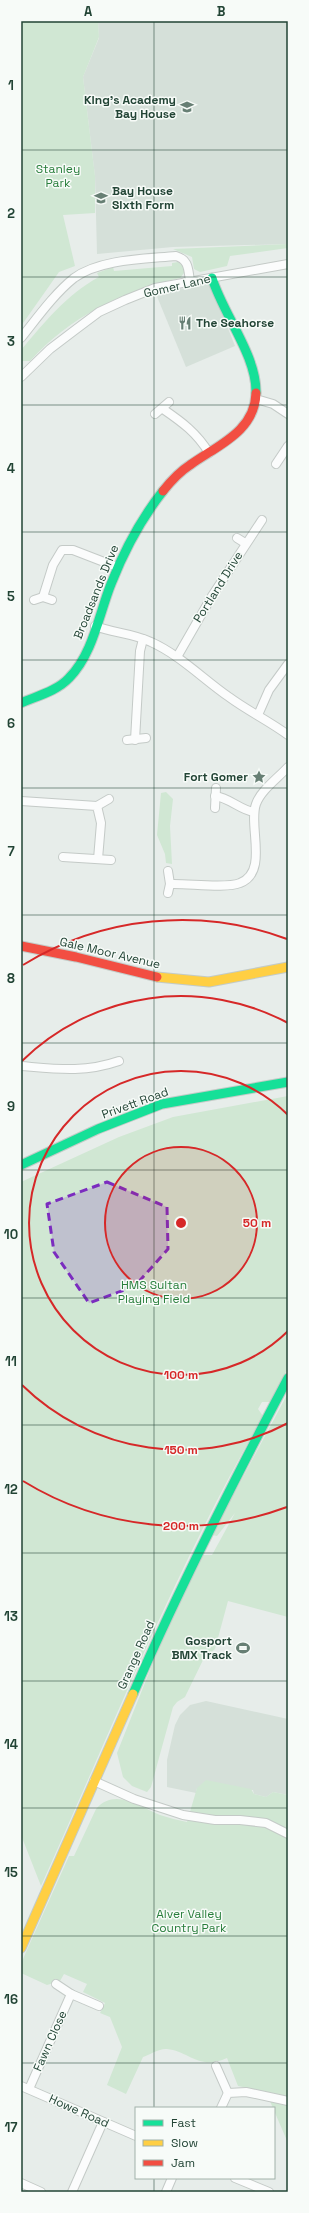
<svg xmlns="http://www.w3.org/2000/svg" width="309" height="2213" font-family="'Space Grotesk',sans-serif">
	<rect width="100%" height="100%" fill="#e7edea"/>
	<g fill="#d5e0d9">
		<polygon points="98,21 288,21 288,244 173,247 97,254 95,176 83,77 99,38"/>
		<polygon points="210,283 235,346 186,367 156,294"/>
		<polygon points="206,1701 288,1719 288,1795 273,1792 266,1797 254,1794 253,1790 197,1788 196,1793 167,1787 167,1760 175,1725 180,1715 190,1705"/>
	</g>
	<g fill="#d0e7d3">
		<polygon points="21,21 98,21 99,37 83,77 95,176 95,213 63,215 75,266 59,272 21,326"/>
		<polygon points="288,244 288,248 230,256 227,266 200,272 194,269 192,257 173,249"/>
		<path d="M178,262L184,267V273L180,278C122,291 70,317 30,361H21V350C44,323 67,294 99,277L97,273L113,267L114,271L172,266V263Z"/>
		<polygon points="166,792 173,799 170,826 172,864 166,863 165,854 157,835 161,793"/>
		<path d="M288,1096V1368L270,1402H262L258,1409L263,1416C176,1567 112,1728 41,1886L21,1835V1182L119,1137L173,1117Z"/>
		<polygon points="288,1393 288,1617 228,1601 215,1649 204,1658 185,1697 177,1702 173,1707 151,1787 147,1792 132,1786 123,1777 117,1753 162,1640 201,1555 212,1555 235,1513 217,1536 212,1535"/>
		<path d="M206,1780L251,1789L254,1794L266,1797L273,1792L288,1795V2143L266,2092L238,2086L227,2058C199,2071 189,2051 167,2049C160,2048 149,2055 143,2057L126,2094L107,2085L122,2047L110,2017L100,2013L105,2003L83,1992L87,1984L64,1974L60,1981L47,1985L21,1973V1964L26,1952L69,1856H74L96,1809C115,1787 140,1807 160,1815C169,1818 178,1820 187,1822L197,1788Z"/>
	</g>
	<g fill="none" stroke-linecap="round" stroke-linejoin="round">
		<g stroke="#c4cac7" stroke-width="10">
			<g id="street">
				<path d="M21,338C37,318 54,294 74,278C100,259 145,259 176,256C189,260 188,269 190,281"/>
				<polyline points="21,377 50,349 75,330 99,312 125,300 155,288 288,264"/>
				<polyline points="256,399 273,404 288,414"/>
				<path d="M163,409C182,422 197,433 209,453"/>
				<polyline points="155,414 169,402"/>
				<polyline points="276,464 288,446"/>
				<polyline points="237,538 245,543"/>
				<polyline points="43,597 53,565 62,550 73,550 117,567"/>
				<polyline points="34,600 43,597 52,600"/>
				<path d="M95,626C113,633 133,633 151,642C180,655 203,679 229,697C248,711 269,721 288,735"/>
				<polyline points="177,657 212,596 262,520"/>
				<polyline points="258,715 269,690 288,664"/>
				<polyline points="127,740 146,738"/>
				<polyline points="135,740 140,651 143,639"/>
				<path d="M215,796C230,798 240,810 254,812"/>
				<polyline points="21,801 97,806 101,823 98,859"/>
				<polyline points="97,806 109,799"/>
				<polyline points="215,808 216,788"/>
				<polyline points="63,857 111,860"/>
				<path d="M170,884C187,883 226,889 240,883C269,872 248,826 256,804C261,790 278,778 288,767"/>
				<polyline points="168,893 170,884 168,871"/>
				<path d="M21,1066C57,1069 84,1073 119,1061"/>
				<polyline points="94,1781 134,1799 183,1815 215,1820 240,1820 266,1823 288,1834"/>
				<polyline points="56,1984 71,1994"/>
				<polyline points="216,2066 228,2093"/>
				<polyline points="21,2086 136,2136"/>
				<polyline points="29,2089 71,1994 99,2006"/>
				<polyline points="221,2108 228,2093 246,2092 288,2101"/>
				<polyline points="235,2178 269,2192"/>
				<polyline points="21,2183 41,2192"/>
				<polyline points="72,2192 103,2122"/>
				<polyline points="166,2192 172,2178"/>
			</g>
		</g>
		<g stroke="#c3cbc7" stroke-width="11">
			<g id="fast">
				<path d="M212,278C223,314 257,356 256,393"/>
				<path d="M21,703C37,696 57,691 69,678C93,654 99,614 111,584C124,551 141,519 163,491"/>
				<polyline points="21,1165 98,1129 162,1104 288,1082"/>
				<path d="M133,1694C180,1586 233,1482 288,1378"/>
			</g>
		</g>
		<g stroke="#c3cbc7" stroke-width="11">
			<g id="slow">
				<polyline points="157,977 209,982 288,967"/>
				<polyline points="21,1948 133,1694"/>
			</g>
		</g>
		<g stroke="#c3cbc7" stroke-width="11">
			<g id="jam">
				<path d="M163,491C171,481 179,472 190,465C216,446 255,432 256,393"/>
				<polyline points="21,946 76,957 157,977"/>
			</g>
		</g>
		<use href="#street" stroke="#fbfcfc" stroke-width="8"/>
		<use href="#fast" stroke="#16e098" stroke-width="9"/>
		<use href="#slow" stroke="#ffcf43" stroke-width="9"/>
		<use href="#jam" stroke="#f24e42" stroke-width="9"/>
	</g>
	<path fill="#7b2cbf" fill-opacity="0.2" stroke="#7b2cbf" stroke-width="3" stroke-dasharray="8 5" stroke-linejoin="round" d="M107,1182L167,1207L168,1249L135,1286L89,1303L54,1252L47,1204Z"/>
	<path fill="none" stroke="#224435" stroke-width="1" stroke-opacity="0.55" d="M154,21V2108M21,150H288M21,277H288M21,405H288M21,532H288M21,660H288M21,788H288M21,915H288M21,1043H288M21,1170H288M21,1298H288M21,1425H288M21,1553H288M21,1681H288M21,1808H288M21,1936H288M21,2063H288M154,2178V2192"/>
	<circle cx="181" cy="1223" r="76" fill="#d62828" fill-opacity=".12"/>
	<g fill="none" stroke="#d62828" stroke-width="2">
		<circle cx="181" cy="1223" r="76"/>
		<path d="M288 1331A152 152 0 1 1 288 1115"/>
		<path d="M288 1423A227 227 0 0 1 22 1385M22 1061A227 227 0 0 1 288 1023"/>
		<path d="M287 1507A303 303 0 0 1 23 1481M23 965A303 303 0 0 1 287 939"/>
	</g>
	<defs>
		<g id="school-bare" transform="scale(1.08)"><path d="M0-5L7-2L0 1L-7-2ZM-4 1L0 2.5L4 1V4Q0 6-4 4Z" fill="#677f74" stroke="#f7fbf8" stroke-width="2.5" paint-order="stroke"/></g>
		<g id="university-bare" transform="scale(1.08)"><path d="M0-5L7-2L0 1L-7-2ZM-4 1L0 2.5L4 1V4Q0 6-4 4Z" fill="#677f74" stroke="#f7fbf8" stroke-width="2.5" paint-order="stroke"/></g>
		<g id="restaurant-bare" transform="scale(1.08)"><path d="M-5-6h1v4h1v-4h1v4h1v-4h1v5L-1.5 .5V6h-2V.5L-5-1ZM5-6V6H3V1.5H1.5Q1.5-4 5-6Z" fill="#677f74" stroke="#f7fbf8" stroke-width="2.5" paint-order="stroke"/></g>
		<g id="sight-bare" transform="scale(1.08)"><path d="M0-6L1.8-2.2L6-1.7L2.9 1.2L3.7 5.4L0 3.3L-3.7 5.4L-2.9 1.2L-6-1.7L-1.8-2.2Z" fill="#677f74" stroke="#f7fbf8" stroke-width="2.5" paint-order="stroke"/></g>
		<g id="stadium-bare" transform="scale(1.08)"><path d="M0-5a6.5 5 0 1 0 0 10a6.5 5 0 1 0 0-10ZM-3.5-1.8h7v3.6h-7Z" fill="#677f74" stroke="#f7fbf8" stroke-width="2.5" paint-order="stroke"/></g>
	</defs>
	<g fill-rule="evenodd">
		<use href="#school-bare" x="187" y="107"/>
		<use href="#university-bare" x="101" y="198"/>
		<use href="#restaurant-bare" x="185" y="323"/>
		<use href="#sight-bare" x="259" y="777"/>
		<use href="#stadium-bare" x="243" y="1648"/>
	</g>
	<g text-anchor="middle" dominant-baseline="central" stroke-width="3" stroke-linejoin="round" paint-order="stroke">
		<g font-size="12" font-weight="bold" fill="#224435" stroke="#f7fbf8" text-anchor="end">
			<text x="176" y="100">King's Academy<tspan x="176" dy="14">Bay House</tspan></text>
			<text x="112" y="191" text-anchor="start">Bay House<tspan x="112" dy="14">Sixth Form</tspan></text>
			<text x="196" y="323" text-anchor="start">The Seahorse</text>
			<text x="248" y="777">Fort Gomer</text>
			<text x="232" y="1641">Gosport<tspan x="232" dy="14">BMX Track</tspan></text>
		</g>
		<g font-size="12" fill="#287e3b" stroke="#f7fbf8">
			<text x="58" y="169">Stanley<tspan x="58" dy="14">Park</tspan></text>
			<text x="154" y="1285">HMS Sultan<tspan x="154" dy="14">Playing Field</tspan></text>
			<text x="189" y="1914">Alver Valley<tspan x="189" dy="14">Country Park</tspan></text>
		</g>
		<g font-size="12" fill="#224435" stroke="#f7fbf8">
			<text transform="translate(177 286) rotate(-13)">Gomer Lane</text>
			<text transform="translate(218 587) rotate(-58)">Portland Drive</text>
			<text transform="translate(96 592) rotate(-68)">Broadsands Drive</text>
			<text transform="translate(110 953) rotate(13)">Gale Moor Avenue</text>
			<text transform="translate(135 1103) rotate(-20)">Privett Road</text>
			<text transform="translate(136 1655) rotate(-66)">Grange Road</text>
			<text transform="translate(50 2041) rotate(-66)">Fawn Close</text>
			<text transform="translate(79 2111) rotate(24)">Howe Road</text>
		</g>
	</g>
	<circle cx="181" cy="1223" r="6" fill="#d62828" stroke="#f7fbf8" stroke-width="2"/>
	<g font-size="12" text-anchor="middle" font-weight="bold" fill="#d62828" stroke="#f7fbf8" stroke-width="3" stroke-linejoin="round" paint-order="stroke">
		<text x="257" y="1227">50 m</text>
		<text x="181" y="1379">100 m</text>
		<text x="181" y="1454">150 m</text>
		<text x="181" y="1530">200 m</text>
	</g>
	<rect width="309" height="2213" fill="none" stroke="#f7fbf8" stroke-width="44"/>
	<rect x="135" y="2107" width="140" height="72" fill="#f7fbf8" stroke="#a2b2aa"/>
	<rect x="143" y="2120" width="20" height="6" fill="#16e098" stroke="#a2b2aa"/>
	<text x="171" y="2127" font-size="12" fill="#224435">Fast</text>
	<rect x="143" y="2140" width="20" height="6" fill="#ffcf43" stroke="#a2b2aa"/>
	<text x="171" y="2147" font-size="12" fill="#224435">Slow</text>
	<rect x="143" y="2160" width="20" height="6" fill="#f24e42" stroke="#a2b2aa"/>
	<text x="171" y="2167" font-size="12" fill="#224435">Jam</text>
	<rect x="22" y="22" width="265" height="2169" fill="none" stroke="#224435" stroke-width="1.5"/>
	<g font-size="13" text-anchor="middle" font-weight="bold" fill="#224435">
		<text x="88" y="16">A</text>
		<text x="221" y="16">B</text>
		<text x="11" y="90">1</text>
		<text x="11" y="218">2</text>
		<text x="11" y="346">3</text>
		<text x="11" y="473">4</text>
		<text x="11" y="601">5</text>
		<text x="11" y="728">6</text>
		<text x="11" y="856">7</text>
		<text x="11" y="983">8</text>
		<text x="11" y="1111">9</text>
		<text x="11" y="1239">10</text>
		<text x="11" y="1366">11</text>
		<text x="11" y="1494">12</text>
		<text x="11" y="1621">13</text>
		<text x="11" y="1749">14</text>
		<text x="11" y="1877">15</text>
		<text x="11" y="2004">16</text>
		<text x="11" y="2132">17</text>
	</g>
</svg>
